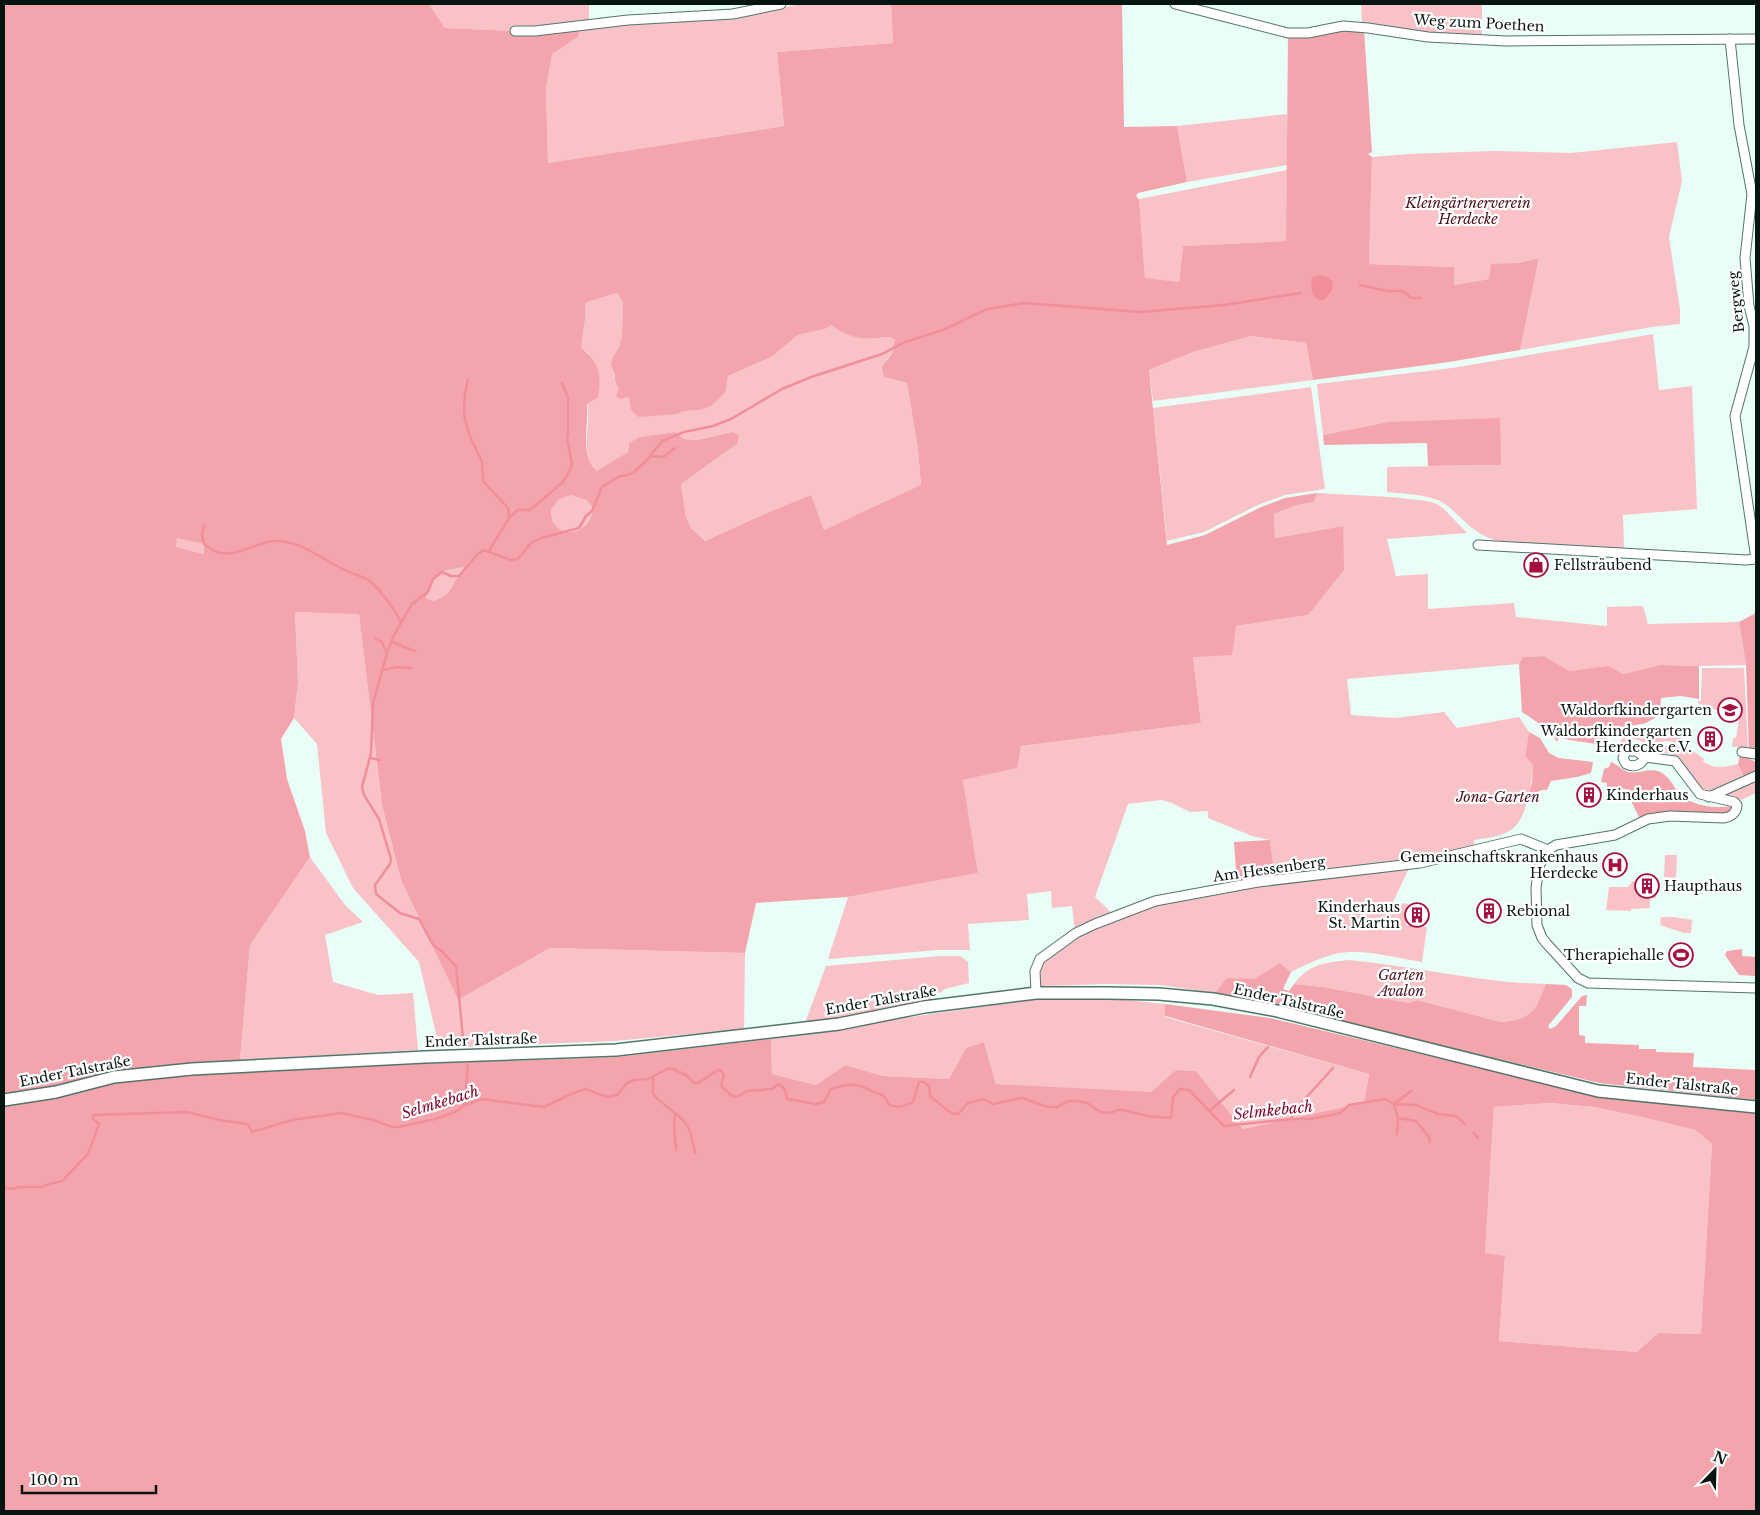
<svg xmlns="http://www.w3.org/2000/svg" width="1760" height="1515" font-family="'Libre Baskerville',serif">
<rect width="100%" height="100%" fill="#e8fef6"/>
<!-- green -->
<g fill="#f8c2c7">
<path d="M429 4H589V21L515 31 445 28Z"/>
<path d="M801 4H891L893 43 777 52 784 126 548 163 546 88 552 53 578 37 580 29 628 24 710 20 735 17Z"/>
<path d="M1361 4H1482V37L1427 33 1362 23Z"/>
<path d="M1287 114V165L1187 182 1177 126Z"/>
<path d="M1677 142 1682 181 1669 237 1680 309V324L1652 327 1520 350 1539 258 1517 263 1489 279 1454 285V267L1369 264 1372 157 1409 154 1492 151 1571 153Z"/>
<path d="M1287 170 1286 241 1183 246 1179 282 1145 279 1139 199Z"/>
<path d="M617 293 623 301 622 335 619 347 613 357 615 381 619 389 629 397 667 414H677L686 411 700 410 710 406 726 392 728 376 773 356 798 335 825 329 831 325C843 334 860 339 876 338 884 338 888 335 896 339L893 352 887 359 884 377 907 383 918 450 921 486 824 530 811 496 762 515 705 541 691 528 686 517 681 484 737 444 732 432 697 440 684 439 675 432 639 437 629 443 628 452 598 472C580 456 589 433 588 413 587 393 588 374 589 354L581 347 585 320V303Z"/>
<path d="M1653 334 1659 390 1692 386 1697 509 1623 515 1624 551 1507 543C1488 540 1475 532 1461 518 1454 512 1448 505 1440 501 1424 494 1404 494 1387 492V467L1500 465 1388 422 1323 435 1317 384 1452 368Z"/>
<path d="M1251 336 1306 343 1313 380 1153 401 1149 370 1193 352Z"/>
<path d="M1311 387 1325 489 1285 495 1260 504 1204 532 1167 541 1153 408Z"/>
<path d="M1317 493 1390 497 1427 501 1437 504 1444 509 1467 533 1387 539 1396 576 1428 574V609L1514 603 1516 617 1607 626V607L1643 606 1648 624 1739 622 1746 665 1699 666 1660 665 1623 674 1609 667 1569 672 1544 656 1523 657 1519 664 1347 679 1351 715 1395 718 1444 712 1457 728 1519 717 1529 732 1525 756 1533 765C1532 782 1527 820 1511 830 1500 837 1487 838 1474 840L1475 849 1418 861 1275 878 1270 840 1252 836 1208 818V811L1190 812 1172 803 1161 800 1128 804 1095 897 1114 915 1075 931 1072 906 1052 908 1051 891 1027 894 1029 920 968 924 970 950H939L828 959 848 897 978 873 963 780 1016 768 1021 746 1201 723 1193 657 1236 626 1308 615 1343 526 1275 538 1274 514 1297 505 1314 502Z"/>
<path d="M571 495 586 500 593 508C593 528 564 543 553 522 552 519 551 513 551 510L558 500Z"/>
<path d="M177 537 204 544V554L175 547Z"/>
<path d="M462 567 466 568C463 572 460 575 457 578 449 592 449 595 433 601L426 598C430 586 433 574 446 570 452 569 457 569 462 567Z"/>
<path d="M295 612 359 613 382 805 401 880 458 1000 550 948 745 953 744 1029 615 1041 468 1047 466 1037 437 1038 419 962 353 888 326 833 317 744 294 718 298 683Z"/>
<path d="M1702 668H1744L1748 747H1732L1733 738H1736L1739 719 1698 703V701H1701Z"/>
<path d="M1659 725 1660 729 1670 733 1671 731 1682 735 1679 743 1666 741 1649 744 1635 739 1629 741 1617 748C1623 730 1643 730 1659 725Z"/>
<path d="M1671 745C1683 747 1695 750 1704 759L1703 761C1714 770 1725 767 1738 764L1745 779C1734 783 1719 792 1708 790 1691 787 1690 764 1676 757 1668 752 1659 752 1650 751L1651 749Z"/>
<path d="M1756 779V793L1741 800 1734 796 1717 795Z"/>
<path d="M1665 855H1677L1676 878 1664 877Z"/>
<path d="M310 857 345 905 363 922 325 935 333 982 378 995 413 993 418 1050 240 1060 250 945Z"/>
<path d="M1410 866 1393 902 1408 904 1406 925 1427 927 1422 962C1398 958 1373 951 1349 952 1328 953 1310 963 1291 972L1280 963 1254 980 1228 978 1215 993 1160 985 1107 984 1040 986 1036 971 1042 959 1078 935 1158 903 1258 884Z"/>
<path d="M1633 881H1643L1644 887 1646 888 1648 881 1658 882 1656 898H1650V908L1631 909V911L1606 910 1609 887H1628Z"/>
<path d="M1661 917H1674L1692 920 1691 933H1684L1660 925Z"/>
<path d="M940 956H960L968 962 969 983 945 989 924 1004 838 1021 805 1023 826 966Z"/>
<path d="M1349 960C1415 966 1480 983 1546 984L1536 1007 1529 1014 1520 1019 1511 1021 1501 1022 1417 1000 1409 1003 1323 987 1294 984C1310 963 1325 963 1349 960Z"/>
<path d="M1106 998 1165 1004V1017L1369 1074 1364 1104 1243 1129 1196 1071 1176 1070 1151 1093 996 1084 984 1042 966 1048 949 1079 883 1076 845 1065 816 1085 772 1074 771 1039 924 1015 1035 999Z"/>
<path d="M1550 1103 1594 1107 1646 1118 1695 1130 1712 1144 1701 1334 1658 1333 1637 1352 1499 1341 1505 1257 1485 1253 1494 1107Z"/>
</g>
<!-- forest -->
<g fill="#f4a4ac" fill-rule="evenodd">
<path d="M4 4H429L445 28 515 31 580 29 578 37 552 54 546 88 548 163 784 126 777 52 893 43 891 4H1122L1124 127 1177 126 1187 182 1138 193 1136 196 1139 199 1145 278 1179 282 1183 246 1286 241 1288 36 1342 29H1364L1372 152 1368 154 1372 157 1369 264 1454 267V285L1489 279 1491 264 1517 263 1539 258 1520 350 1449 362 1313 380 1306 343 1251 336 1193 352 1149 370 1167 545 1205 535 1261 507 1285 498 1317 493 1314 502 1297 505 1274 514 1275 538 1343 526 1344 570 1308 615 1236 626 1232 655 1193 657 1201 723 1021 746 1017 768 963 780 978 873 848 897 756 903 745 953 550 948 458 1000 401 880 382 805 359 614 295 612 298 683 294 718 281 739 287 779 305 831 310 857 250 945 240 1060 115 1075 4 1098ZM617 293 623 302 622 335 619 347 613 357 611 365 615 375V381L619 389 616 396 620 399 629 397 631 410 639 417 677 414 686 411 700 410 711 406 726 392 728 376 773 356 798 335 825 329 831 325C844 335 859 340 876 338 884 338 888 335 895 339L893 352 882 367 884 377 907 383 918 450 921 485 824 530 811 495 762 515 705 541 691 528 686 517 681 484 737 444 739 435 732 432 697 440 684 439 675 432 639 437 629 443 628 452 597 471C579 455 589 426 587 404L598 397C602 373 599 364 581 347L585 320V303ZM571 495 586 500 593 508C593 528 565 543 553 522 552 519 551 514 551 510L558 500ZM177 538 204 544V554L176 547ZM462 567 466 569C463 572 460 575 457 578 449 592 449 595 433 601L426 598C430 586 433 574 446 570 452 569 457 569 462 567Z"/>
<path d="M1500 418 1501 465 1428 466 1427 443 1324 445 1323 435 1388 422Z"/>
<path d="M1756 613V751H1749L1746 665 1739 622Z"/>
<path d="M1544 656 1569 671 1609 666 1623 674 1660 665 1699 666V699L1681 696 1661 698 1660 715 1646 723 1626 727 1597 744 1569 740 1559 737 1557 742 1550 731 1522 712 1519 664 1523 657Z"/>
<path d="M1529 732 1540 738 1549 753 1559 758 1593 762 1591 773 1577 777 1551 781 1547 790C1538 788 1533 797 1528 804L1526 802 1532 783 1533 765 1525 756Z"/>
<path d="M1740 754 1756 762V774L1745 779 1738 764Z"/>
<path d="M1611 762C1617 764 1622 770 1628 772 1638 774 1648 768 1658 771 1671 776 1673 788 1682 796 1694 806 1717 809 1731 806L1732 808 1724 814C1697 813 1664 806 1640 819L1632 803 1631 790 1619 788 1612 791H1607V783L1601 782 1604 769 1609 767Z"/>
<path d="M1270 840 1275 878 1237 884 1234 842Z"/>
<path d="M1742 949V956L1756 957V976L1739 975 1725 955 1727 951Z"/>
<path d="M1280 963 1291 972 1283 989 1289 991 1294 984 1323 987 1409 1003 1417 1000 1501 1022 1511 1021 1520 1019 1529 1014 1536 1007 1546 984 1566 985 1572 989V997L1548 1026 1550 1029 1556 1026 1582 996 1587 995 1586 1006H1579V1035L1585 1036V1043L1639 1045V1049H1656V1052L1694 1053 1693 1067 1756 1070V1100L1599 1083 1274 1005 1215 993 1227 978 1254 979Z"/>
<path d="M1165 1004 1270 1018 1598 1096 1756 1114V1511H4V1104L116 1081 254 1070 618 1057 771 1039 772 1074 816 1085 845 1065 883 1076 949 1079 966 1048 984 1042 996 1084 1151 1092 1176 1070 1196 1071 1243 1129 1364 1103 1369 1074 1165 1016ZM1550 1103 1594 1107 1646 1118 1695 1130 1712 1144 1701 1334 1658 1333 1637 1352 1499 1341 1505 1256 1485 1253 1494 1107Z"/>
</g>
<!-- water -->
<path fill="#f08f9a" d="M1319 275C1338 278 1335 289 1324 300H1319C1310 296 1311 286 1312 278Z"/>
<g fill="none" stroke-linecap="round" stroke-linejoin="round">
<!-- stream -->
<g stroke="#f08f9a" stroke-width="2.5">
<path d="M1360 285 1388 291H1403L1411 298H1421"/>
<path d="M468 380 465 393 464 415 469 434 482 462 483 481 508 508 509 518 489 551"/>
<path d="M650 456 663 457 675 448"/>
<path d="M510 517 518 510H530L563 482 569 472 572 464 567 438 568 433V397L562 383"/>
<path d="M204 525 202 535 204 544C209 547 215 553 221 553 238 556 256 543 273 541 301 539 323 561 347 571 355 575 363 576 371 582 383 593 393 607 401 622"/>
<path d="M375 638 382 642 386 652"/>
<path d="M392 642 415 651"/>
<path d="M383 670 397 667 411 668"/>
<path d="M370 758 380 760"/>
<path d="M463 1038 456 966 447 957 443 952 433 945 419 919 400 913 376 894 375 885 390 864 391 859 379 819 364 795 362 787 371 753 373 703 387 653 394 635 412 604 428 592 433 579 442 572 451 576H459L477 555 484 550 510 560 518 559 531 543 541 538 579 528 586 516 592 511 602 487 620 476 628 475 634 472 647 460 662 441 684 432 713 426 731 419 782 389 811 377 882 354 905 342 943 330 987 309 1025 303 1140 312 1224 305 1301 293"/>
<path d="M653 1077V1094C662 1104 674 1111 683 1120 691 1129 693 1143 695 1153"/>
<path d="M1250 1077 1259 1057 1268 1047"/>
<path d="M1411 1091 1394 1104 1398 1118 1416 1121 1429 1137 1430 1142"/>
<path d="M464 1106 468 1065"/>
<path d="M1209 1111 1234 1090"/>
<path d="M675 1114 674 1125 676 1150"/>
<path d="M1292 1118V1113L1333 1068"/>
<path d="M1474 1133 1478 1138"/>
<path d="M1397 1134 1398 1118"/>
<path d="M4 1188 12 1189 20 1187H42L49 1184 62 1181 88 1154 99 1124 93 1119V1115L187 1112 219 1120 248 1124 252 1132 292 1120 341 1113 373 1120 392 1127H399L435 1119 455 1112 464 1106 481 1099 544 1107 571 1094 585 1089 607 1097 617 1095 627 1083 634 1080 648 1079 667 1069H673L686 1075 694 1083C705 1083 709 1072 720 1070L724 1074 721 1086 732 1096 737 1097 747 1091 772 1089 778 1084C785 1087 786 1092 787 1099L816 1104 824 1102 831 1089C843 1085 851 1083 863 1087 867 1089 871 1091 874 1092 883 1095 885 1095 888 1104 898 1109 903 1107 913 1102L919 1082H924L929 1086 930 1096 951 1113 958 1114 968 1103 984 1099 993 1104 1022 1098 1048 1107H1057L1069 1101H1078L1087 1103 1100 1112 1111 1113 1117 1110H1124L1147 1116 1171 1118 1173 1097 1180 1089 1189 1090 1224 1126 1292 1119H1311L1340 1113 1349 1105 1385 1099 1394 1104 1416 1105 1438 1114 1456 1116 1465 1124"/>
</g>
<!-- minor casing -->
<g stroke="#527469" stroke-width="11">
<g id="minor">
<path d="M1175 4 1288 33H1308L1343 26 1368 28 1428 37 1506 41 1756 39"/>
<path d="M515 31H535L628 20 733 14 781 4"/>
<path d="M1730 39 1739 125 1752 194 1745 258 1749 306 1754 326V347L1735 416 1756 559"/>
<path d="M1478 545 1746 560 1756 559"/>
<path d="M1742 752 1756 754"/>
<path d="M1645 757C1641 765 1635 768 1626 764L1623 758 1626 751H1636L1645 757 1675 761 1700 794 1734 802 1737 805C1737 813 1730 817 1724 818L1670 816 1648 819 1615 835 1556 845 1545 852 1539 867 1536 888 1537 925 1542 938 1547 944 1578 978 1588 983 1756 988"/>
<path d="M1709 797 1756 776"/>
<path d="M1036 993 1035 971 1040 959 1076 933 1095 924 1155 901 1258 882 1420 863 1521 839 1548 850"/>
</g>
</g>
<!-- major casing -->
<g stroke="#527469" stroke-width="14">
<path id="major" d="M4 1100 56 1092 114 1077 192 1069 425 1057 616 1050 839 1024 924 1007 1036 993H1108L1159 994 1213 999 1273 1010 1598 1091 1756 1107"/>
</g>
<!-- minor -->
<use href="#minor" stroke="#fff" stroke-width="9"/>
<!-- major -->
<use href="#major" stroke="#fff" stroke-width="11"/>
</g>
<!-- icons -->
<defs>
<g id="shop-ring" transform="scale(1.25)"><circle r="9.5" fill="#fff" stroke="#a70f3e" stroke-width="1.5"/><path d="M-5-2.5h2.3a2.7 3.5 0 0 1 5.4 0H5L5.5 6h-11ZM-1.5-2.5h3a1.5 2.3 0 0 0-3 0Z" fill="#a70f3e"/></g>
<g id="school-ring" transform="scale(1.25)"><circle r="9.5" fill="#fff" stroke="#a70f3e" stroke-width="1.5"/><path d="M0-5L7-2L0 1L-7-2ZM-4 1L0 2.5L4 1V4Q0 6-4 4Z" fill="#a70f3e"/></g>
<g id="building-ring" transform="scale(1.25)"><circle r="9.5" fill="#fff" stroke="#a70f3e" stroke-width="1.5"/><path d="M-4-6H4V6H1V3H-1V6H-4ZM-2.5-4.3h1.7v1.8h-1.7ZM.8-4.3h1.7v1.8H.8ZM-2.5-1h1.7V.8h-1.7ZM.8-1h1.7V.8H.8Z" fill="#a70f3e"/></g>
<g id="hospital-ring" transform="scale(1.25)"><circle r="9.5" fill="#fff" stroke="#a70f3e" stroke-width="1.5"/><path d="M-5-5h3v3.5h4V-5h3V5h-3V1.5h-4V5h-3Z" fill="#a70f3e"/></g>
<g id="stadium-ring" transform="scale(1.25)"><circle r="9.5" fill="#fff" stroke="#a70f3e" stroke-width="1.5"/><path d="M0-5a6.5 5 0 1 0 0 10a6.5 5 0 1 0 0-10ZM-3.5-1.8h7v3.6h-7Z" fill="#a70f3e"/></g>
</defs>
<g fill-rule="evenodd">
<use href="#shop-ring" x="1536" y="565"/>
<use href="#school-ring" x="1730" y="710"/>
<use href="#building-ring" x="1710" y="739"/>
<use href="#building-ring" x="1589" y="795"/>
<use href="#hospital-ring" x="1615" y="865"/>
<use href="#building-ring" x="1647" y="886"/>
<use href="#building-ring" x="1489" y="911"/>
<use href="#building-ring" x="1417" y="915"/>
<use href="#stadium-ring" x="1681" y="955"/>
</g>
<g text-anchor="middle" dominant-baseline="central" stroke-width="4.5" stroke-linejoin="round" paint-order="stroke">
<!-- street labels -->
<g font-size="14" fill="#071511" stroke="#fff">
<text transform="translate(1479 23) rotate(3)">Weg zum Poethen</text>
<text transform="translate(1736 302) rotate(-96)">Bergweg</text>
<text transform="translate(1269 869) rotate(-8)">Am Hessenberg</text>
<text transform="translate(881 1000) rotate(-10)">Ender Talstraße</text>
<text transform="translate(1289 1001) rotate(13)">Ender Talstraße</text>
<text transform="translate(481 1040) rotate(-2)">Ender Talstraße</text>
<text transform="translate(75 1071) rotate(-11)">Ender Talstraße</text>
<text transform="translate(1682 1084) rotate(6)">Ender Talstraße</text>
</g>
<!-- park labels -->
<g font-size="14" font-style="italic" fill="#4c101d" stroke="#fff">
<text x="1468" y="203">Kleingärtnerverein<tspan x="1468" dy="16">Herdecke</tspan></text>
<text x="1498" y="797">Jona-Garten</text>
<text x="1401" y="975">Garten<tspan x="1401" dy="16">Avalon</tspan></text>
</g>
<!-- poi labels -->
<g font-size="14" fill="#071511" stroke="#fff" text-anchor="end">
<text x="1554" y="565" text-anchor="start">Fellsträubend</text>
<text x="1712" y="710">Waldorfkindergarten</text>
<text x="1692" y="731">Waldorfkindergarten<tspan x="1692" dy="16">Herdecke e.V.</tspan></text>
<text x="1606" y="795" text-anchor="start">Kinderhaus</text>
<text x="1598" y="857">Gemeinschaftskrankenhaus<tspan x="1598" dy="16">Herdecke</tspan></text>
<text x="1664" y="886" text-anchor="start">Haupthaus</text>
<text x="1400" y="907">Kinderhaus<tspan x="1400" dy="16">St. Martin</tspan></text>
<text x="1506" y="911" text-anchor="start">Rebional</text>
<text x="1664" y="955">Therapiehalle</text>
</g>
<!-- water labels -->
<g font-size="15" font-style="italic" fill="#81092e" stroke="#fff">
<text transform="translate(440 1102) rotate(-17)">Selmkebach</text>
<text transform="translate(1273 1110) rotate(-6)">Selmkebach</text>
</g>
</g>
<!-- border -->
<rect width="1760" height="1515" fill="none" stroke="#071511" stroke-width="10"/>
<!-- north arrow -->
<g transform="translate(1715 1470) rotate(23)" stroke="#ffffff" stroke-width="4" paint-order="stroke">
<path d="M0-4L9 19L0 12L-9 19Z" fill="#071511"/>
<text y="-8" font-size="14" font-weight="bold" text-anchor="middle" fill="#071511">N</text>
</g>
<!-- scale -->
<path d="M22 1485v8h134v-8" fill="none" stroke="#071511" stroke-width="2.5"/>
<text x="30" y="1485" font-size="15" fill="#071511" stroke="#ffffff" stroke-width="4" paint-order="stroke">100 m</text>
</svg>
